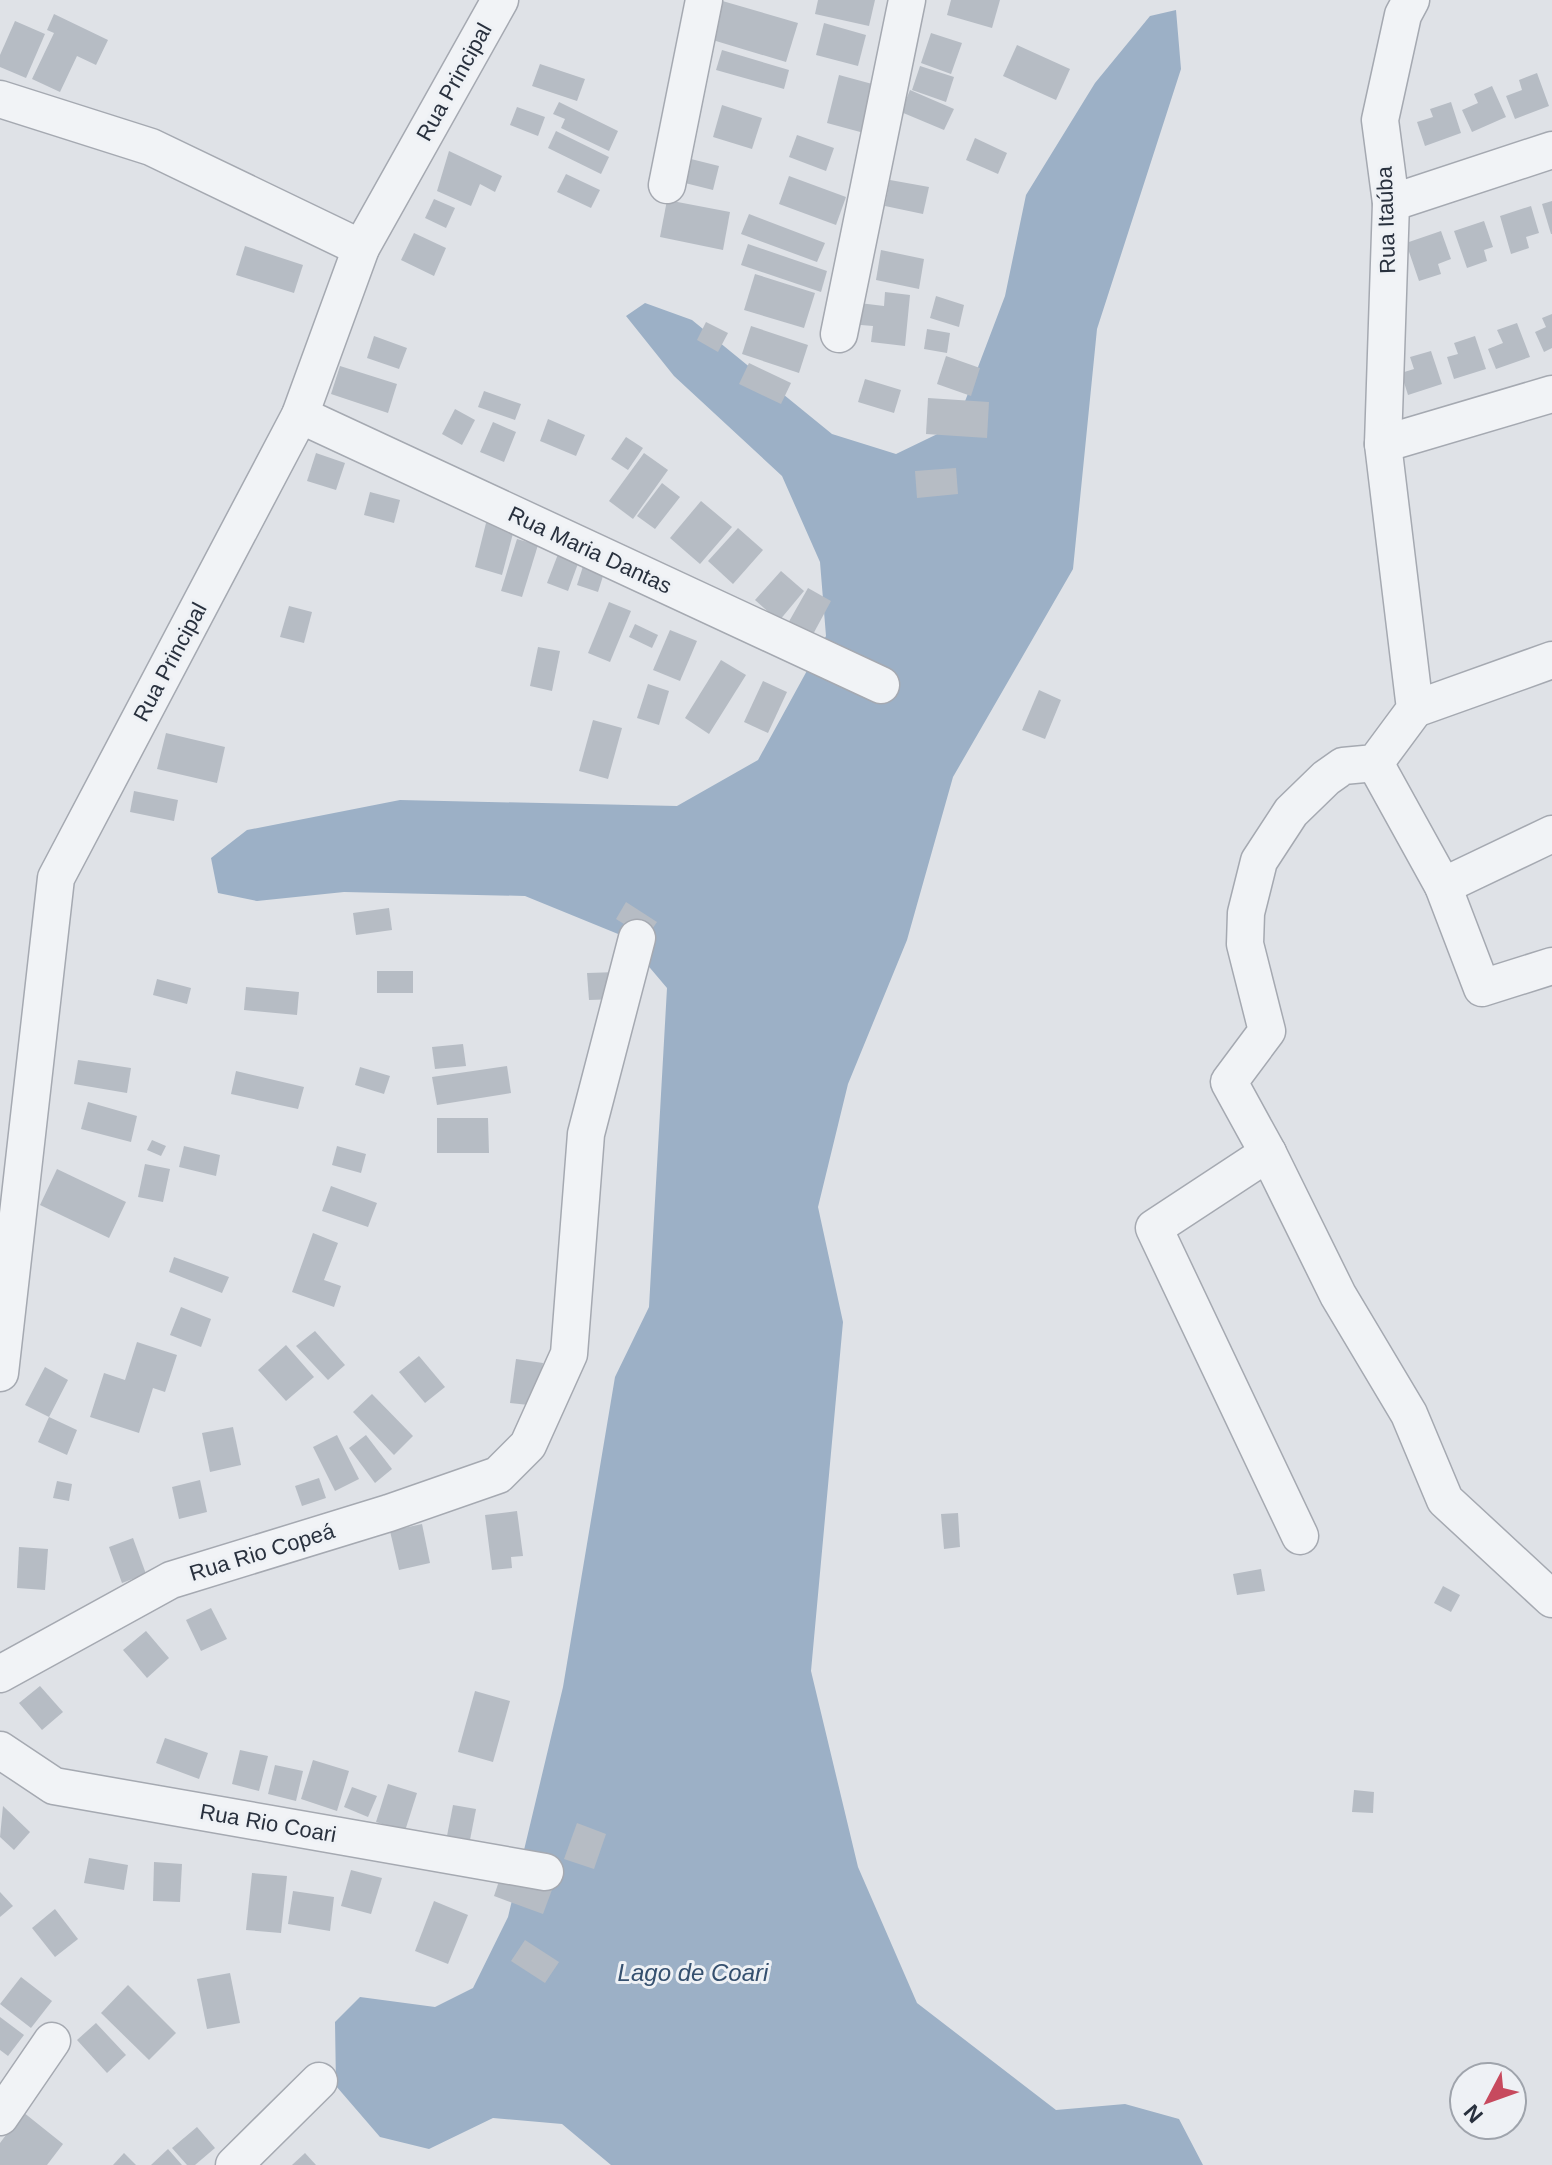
<svg xmlns="http://www.w3.org/2000/svg" width="1552" height="2165" font-family="Helvetica,sans-serif">
<rect width="100%" height="100%" fill="#dfe2e7"/>
<!-- water -->
<path fill="#9cb0c6" d="M1176 10 1181 69 1097 329 1073 569 953 777 907 940 848 1084 818 1207 843 1322 811 1671 858 1867 917 2003 1056 2110 1125 2104 1179 2119 1203 2165H611L562 2124 493 2118 429 2149 380 2137 336 2086 335 2022 360 1997 435 2007 473 1988 508 1917 563 1687 615 1377 649 1307 667 988 623 936 525 896 344 892 257 901 218 893 211 858 247 830 400 800 677 806 758 760 826 636 820 562 782 476 674 376 626 316 645 303 692 320 832 434 896 454 956 425 1005 296 1026 195 1095 83 1150 16Z"/>
<!-- building -->
<g fill="#b6bcc4">
<path d="M719 0 798 23 786 62 706 38Z"/>
<path d="M818 0H875L869 26 815 14Z"/>
<path d="M951 0H1000L992 28 947 15Z"/>
<path d="M54 14 108 40 96 65 77 56 60 92 32 79 54 33 47 30Z"/>
<path d="M15 21 45 34 26 78 0 67V55Z"/>
<path d="M824 23 866 35 858 66 816 55Z"/>
<path d="M931 33 962 43 951 74 921 63Z"/>
<path d="M1017 45 1070 69 1056 100 1003 76Z"/>
<path d="M722 50 789 70 784 89 716 70Z"/>
<path d="M540 64 585 79 577 101 532 86Z"/>
<path d="M920 66 954 77 946 102 912 90Z"/>
<path d="M1537 73 1549 106 1515 119 1506 96 1522 90 1519 80Z"/>
<path d="M839 75 876 85 864 133 827 123Z"/>
<path d="M1492 86 1506 117 1472 132 1462 110 1478 103 1474 94Z"/>
<path d="M910 90 954 109 944 130 901 112Z"/>
<path d="M559 102 618 131 609 151 561 128 565 119 553 114Z"/>
<path d="M1451 102 1461 133 1425 146 1417 122 1433 117 1430 109Z"/>
<path d="M722 105 762 118 752 149 713 137Z"/>
<path d="M517 107 545 117 538 136 510 125Z"/>
<path d="M556 131 609 157 601 174 548 148Z"/>
<path d="M797 135 834 148 826 171 789 157Z"/>
<path d="M975 138 1007 153 998 174 966 160Z"/>
<path d="M449 151 502 176 495 192 480 184 471 206 437 191Z"/>
<path d="M687 158 719 166 713 190 681 182Z"/>
<path d="M566 174 600 190 591 208 557 192Z"/>
<path d="M789 176 846 197 836 225 779 204Z"/>
<path d="M890 180 929 187 923 214 885 206Z"/>
<path d="M434 199 455 208 446 228 425 218Z"/>
<path d="M667 200 730 212 723 250 660 237Z"/>
<path d="M1552 201V234H1551L1542 204Z"/>
<path d="M1531 206 1539 233 1526 237 1529 248 1511 254 1500 216Z"/>
<path d="M749 214 825 243 817 262 741 234Z"/>
<path d="M1484 221 1493 247 1484 250 1487 261 1467 268 1454 231Z"/>
<path d="M1441 231 1451 259 1438 264 1441 274 1419 281 1406 243Z"/>
<path d="M414 233 446 248 434 276 401 260Z"/>
<path d="M748 244 827 271 821 292 741 265Z"/>
<path d="M245 246 303 265 294 293 236 275Z"/>
<path d="M881 250 924 259 919 289 876 280Z"/>
<path d="M755 274 815 293 804 328 744 310Z"/>
<path d="M885 292 910 295 905 346 871 342 873 326 849 324 851 302 884 306Z"/>
<path d="M936 296 964 305 959 327 930 318Z"/>
<path d="M1552 314V348L1544 352 1535 332 1546 327 1542 318Z"/>
<path d="M706 322 728 333 718 352 697 340Z"/>
<path d="M1517 323 1530 357 1496 369 1488 349 1503 343 1497 330Z"/>
<path d="M751 326 808 345 799 373 742 354Z"/>
<path d="M927 329 950 333 947 353 924 349Z"/>
<path d="M374 336 407 348 399 369 367 358Z"/>
<path d="M1475 336 1486 369 1454 379 1447 357 1458 354 1454 343Z"/>
<path d="M1431 351 1442 384 1408 395 1401 373 1414 369 1410 357Z"/>
<path d="M946 356 980 368 971 396 937 384Z"/>
<path d="M749 363 791 383 781 404 739 384Z"/>
<path d="M340 366 397 384 388 413 331 394Z"/>
<path d="M865 379 901 390 894 413 858 402Z"/>
<path d="M484 391 521 404 515 420 478 407Z"/>
<path d="M928 398 989 402 987 438 926 434Z"/>
<path d="M455 409 475 420 462 445 442 434Z"/>
<path d="M548 419 585 435 576 456 540 441Z"/>
<path d="M493 422 516 432 504 462 480 452Z"/>
<path d="M626 437 643 448 628 470 611 459Z"/>
<path d="M316 453 345 463 336 490 307 481Z"/>
<path d="M644 453 668 470 633 519 609 501Z"/>
<path d="M956 468 958 494 917 498 915 471Z"/>
<path d="M662 483 680 497 655 529 637 516Z"/>
<path d="M370 492 400 500 394 523 364 515Z"/>
<path d="M701 501 732 527 700 564 670 538Z"/>
<path d="M488 515 516 522 502 575 475 567Z"/>
<path d="M738 528 763 550 733 584 708 561Z"/>
<path d="M517 539 538 545 522 597 501 591Z"/>
<path d="M560 549 580 558 568 591 547 583Z"/>
<path d="M586 557 607 563 598 592 577 585Z"/>
<path d="M781 571 804 591 779 621 755 600Z"/>
<path d="M808 588 831 601 811 638 787 625Z"/>
<path d="M609 602 631 611 610 662 588 653Z"/>
<path d="M289 606 312 612 304 643 280 637Z"/>
<path d="M635 624 658 635 652 648 629 637Z"/>
<path d="M670 630 697 641 680 681 653 670Z"/>
<path d="M538 647 560 651 552 691 530 686Z"/>
<path d="M721 660 746 675 709 734 685 718Z"/>
<path d="M763 681 787 692 768 733 744 722Z"/>
<path d="M648 684 669 691 659 725 637 718Z"/>
<path d="M1039 690 1061 700 1045 739 1022 730Z"/>
<path d="M593 720 622 728 608 779 579 771Z"/>
<path d="M166 733 225 747 217 783 157 769Z"/>
<path d="M134 791 178 800 174 821 130 812Z"/>
<path d="M626 902 657 922 646 938 616 919Z"/>
<path d="M389 908 392 930 356 935 353 913Z"/>
<rect x="377" y="971" width="36" height="22"/>
<path d="M618 972 619 999 589 1000 587 973Z"/>
<path d="M157 979 191 988 187 1004 153 995Z"/>
<path d="M246 987 299 992 297 1015 244 1010Z"/>
<path d="M463 1044 466 1066 435 1069 432 1047Z"/>
<path d="M78 1060 131 1068 127 1093 74 1084Z"/>
<path d="M507 1066 511 1093 437 1105 432 1077Z"/>
<path d="M360 1067 390 1076 384 1094 355 1085Z"/>
<path d="M236 1071 304 1087 298 1109 231 1094Z"/>
<path d="M88 1102 137 1116 131 1142 81 1129Z"/>
<path d="M437 1118H488L489 1153H437Z"/>
<path d="M152 1140 166 1146 161 1156 147 1150Z"/>
<path d="M184 1146 220 1155 216 1176 179 1167Z"/>
<path d="M337 1146 366 1154 361 1173 332 1165Z"/>
<path d="M145 1164 170 1169 163 1202 138 1197Z"/>
<path d="M57 1169 126 1202 109 1238 40 1205Z"/>
<path d="M331 1186 377 1203 368 1227 322 1211Z"/>
<path d="M313 1233 338 1243 324 1280 341 1286 334 1307 292 1292Z"/>
<path d="M174 1257 229 1277 222 1293 169 1272Z"/>
<path d="M181 1307 211 1319 201 1347 170 1335Z"/>
<path d="M315 1331 345 1365 328 1380 296 1346Z"/>
<path d="M137 1342 177 1355 165 1392 153 1388 139 1433 90 1417 104 1373 125 1380Z"/>
<path d="M286 1345 314 1377 286 1401 258 1370Z"/>
<path d="M419 1356 445 1387 425 1403 399 1372Z"/>
<path d="M516 1359 543 1363 538 1406 510 1403Z"/>
<path d="M45 1367 68 1380 49 1417 77 1430 67 1455 38 1442 49 1417 25 1405Z"/>
<path d="M372 1394 413 1436 394 1455 353 1412Z"/>
<path d="M233 1427 241 1465 210 1472 202 1433Z"/>
<path d="M337 1435 359 1479 335 1491 313 1447Z"/>
<path d="M366 1435 392 1469 375 1483 349 1448Z"/>
<path d="M319 1478 326 1498 302 1506 295 1486Z"/>
<path d="M200 1480 207 1512 179 1519 172 1487Z"/>
<path d="M57 1481 72 1484 69 1501 53 1498Z"/>
<path d="M517 1511 523 1556 511 1557 512 1568 492 1570 485 1515Z"/>
<path d="M958 1513 960 1547 944 1549 941 1514Z"/>
<path d="M422 1524 430 1563 399 1570 390 1531Z"/>
<path d="M133 1538 146 1574 122 1583 109 1547Z"/>
<path d="M19 1547 48 1549 45 1590 17 1588Z"/>
<path d="M1261 1569 1265 1591 1237 1595 1233 1574Z"/>
<path d="M1443 1586 1460 1595 1451 1612 1434 1603Z"/>
<path d="M211 1608 227 1639 201 1651 186 1620Z"/>
<path d="M146 1631 169 1658 147 1678 123 1650Z"/>
<path d="M40 1686 63 1712 42 1730 19 1703Z"/>
<path d="M475 1691 510 1701 493 1762 458 1752Z"/>
<path d="M165 1738 208 1753 199 1779 156 1763Z"/>
<path d="M240 1750 268 1756 259 1791 232 1784Z"/>
<path d="M313 1760 349 1771 337 1811 301 1799Z"/>
<path d="M275 1765 303 1771 296 1801 268 1794Z"/>
<path d="M388 1784 417 1793 405 1831 376 1822Z"/>
<path d="M352 1787 377 1796 368 1817 344 1807Z"/>
<path d="M1354 1790 1374 1792 1373 1813 1352 1812Z"/>
<path d="M453 1805 476 1809 469 1845 446 1841Z"/>
<path d="M3 1806 30 1832 14 1850 0 1837Z"/>
<path d="M577 1823 606 1834 594 1869 564 1859Z"/>
<path d="M89 1858 128 1865 124 1890 84 1883Z"/>
<path d="M154 1862 182 1864 180 1902 153 1901Z"/>
<path d="M503 1869 553 1887 543 1914 494 1896Z"/>
<path d="M351 1870 382 1878 371 1914 341 1906Z"/>
<path d="M252 1873 287 1876 281 1933 246 1930Z"/>
<path d="M293 1891 334 1897 330 1931 288 1924Z"/>
<path d="M0 1892 13 1906 0 1917Z"/>
<path d="M434 1901 468 1915 448 1964 415 1951Z"/>
<path d="M55 1909 78 1939 55 1957 32 1928Z"/>
<path d="M525 1940 559 1962 545 1983 511 1961Z"/>
<path d="M230 1973 240 2023 207 2029 197 1979Z"/>
<path d="M21 1977 52 2001 31 2028 0 2004Z"/>
<path d="M128 1985 176 2033 149 2060 101 2013Z"/>
<path d="M0 2017 24 2035 8 2056 0 2050Z"/>
<path d="M96 2023 126 2055 107 2073 77 2040Z"/>
<path d="M23 2112 63 2144 47 2165H0V2143Z"/>
<path d="M197 2127 215 2148 195 2165H187L172 2148Z"/>
<path d="M168 2149 182 2165H151Z"/>
<path d="M124 2153 136 2165H113Z"/>
<path d="M305 2153 316 2165H292Z"/>
</g>
<g fill="none" stroke-linecap="round" stroke-linejoin="round">
<!-- minor casing -->
<g stroke="#a5a9b1" stroke-width="39">
<g id="minor">
<path d="M1411 0 1403 15 1380 120 1391 203 1383 444 1415 709 1375 763 1343 766 1326 778 1291 812 1259 861 1246 913 1245 944 1267 1031 1229 1082 1268 1153 1338 1295 1409 1414 1445 1500 1552 1599"/>
<path d="M0 99 151 147 361 248"/>
<path d="M667 185 704 0"/>
<path d="M1391 203 1552 150"/>
<path d="M839 334 907 0"/>
<path d="M300 415 881 685"/>
<path d="M1383 444 1552 394"/>
<path d="M1415 709 1552 660"/>
<path d="M1375 763 1443 886 1482 988 1552 966"/>
<path d="M1443 886 1552 834"/>
<path d="M1268 1153 1154 1228 1300 1536"/>
<path d="M0 1373 56 878 300 415 361 248 500 0"/>
<path d="M0 1674 171 1580 389 1513 498 1475 528 1445 569 1354 586 1134 637 938"/>
<path d="M0 1750 54 1786 545 1872"/>
<path d="M0 2117 52 2041"/>
<path d="M234 2165 319 2081"/>
</g>
</g>
<!-- minor -->
<use href="#minor" stroke="#f1f3f6" stroke-width="36"/>
</g>
<g text-anchor="middle" dominant-baseline="central" stroke-width="6" stroke-linejoin="round" paint-order="stroke">
<!-- street labels -->
<g font-size="22" fill="#29313e" stroke="#eef1f5">
<text transform="translate(454 82) rotate(-61)">Rua Principal</text>
<text transform="translate(1386 220) rotate(-92)">Rua Itaúba</text>
<text transform="translate(590 550) rotate(25)">Rua Maria Dantas</text>
<text transform="translate(170 662) rotate(-62)">Rua Principal</text>
<text transform="translate(262 1552) rotate(-17)">Rua Rio Copeá</text>
<text transform="translate(268 1823) rotate(10)">Rua Rio Coari</text>
</g>
<!-- water labels -->
<g font-size="24" font-style="italic" fill="#35506f" stroke="#eef1f5">
<text x="693" y="1972">Lago de Coari</text>
</g>
</g>
<!-- north arrow -->
<g transform="translate(1488 2101) rotate(229)"><circle r="38" fill="#eef1f5" stroke="#9fa4ac" stroke-width="2"/>
<path d="M0-6L14 30L0 20L-14 30Z" fill="#c74a5e"/>
<text y="-12" font-size="22" font-weight="bold" text-anchor="middle" fill="#29313e">N</text>
</g>
</svg>
